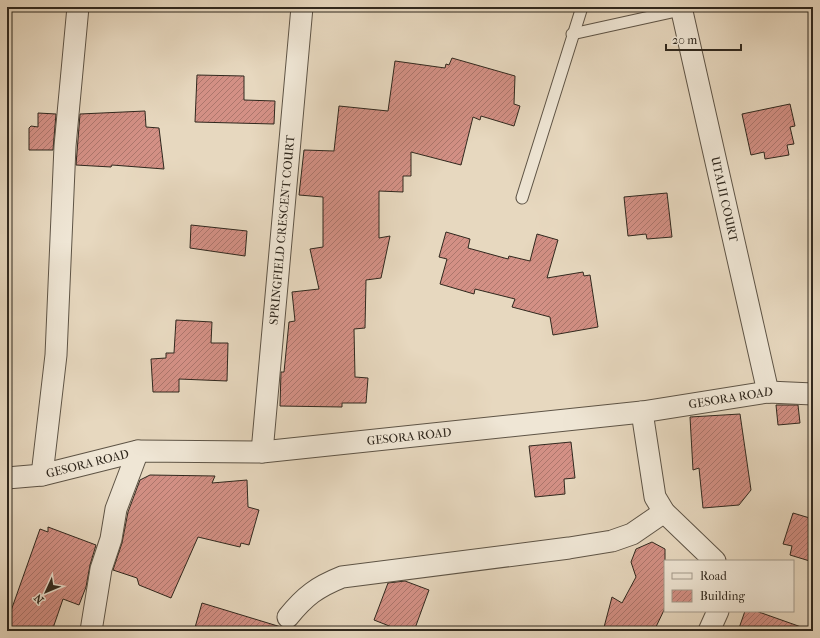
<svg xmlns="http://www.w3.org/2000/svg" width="820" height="638" font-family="'IM FELL French Canon',serif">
<defs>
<pattern id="building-hatch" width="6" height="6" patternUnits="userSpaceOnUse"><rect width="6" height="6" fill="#d39085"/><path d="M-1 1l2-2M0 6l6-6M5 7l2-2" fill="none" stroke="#ac766c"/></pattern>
</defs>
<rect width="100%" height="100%" fill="#e7d8bf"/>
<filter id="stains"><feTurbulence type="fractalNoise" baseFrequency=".005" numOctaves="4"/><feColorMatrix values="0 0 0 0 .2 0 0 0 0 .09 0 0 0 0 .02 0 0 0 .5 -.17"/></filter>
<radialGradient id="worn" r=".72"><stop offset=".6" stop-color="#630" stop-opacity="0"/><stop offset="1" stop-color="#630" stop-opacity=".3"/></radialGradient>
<!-- building -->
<g fill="url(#building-hatch)" stroke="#30281e">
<path d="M452 58 515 76 514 104 520 106 514 126 481 116 480 120 473 117 461 165 411 152V176H403V192L379 191V238L390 236 381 278 366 280 365 328 354 329 355 377 368 378 366 403H342V407L280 406 281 372H284L289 322 295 321 292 292 319 289 310 249 323 247V197L299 195 304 150 334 151 339 106 388 111 395 61 445 68 446 64 449 65Z"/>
<path d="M197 75 244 76V100L275 101 274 124 195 122Z"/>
<path d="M790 104 795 126 790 127 794 144 787 145 789 155 765 159 764 152 751 155 742 114Z"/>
<path d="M145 111 146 127 159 128 164 169 112 165 111 167 76 165 80 114Z"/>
<path d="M38 113 56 114 53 150H29V128L31 126 38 127Z"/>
<path d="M667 193 672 237 647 239 646 234 628 236 624 197Z"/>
<path d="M191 225 247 231 245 256 190 248Z"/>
<path d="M446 232 470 239 468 248 508 259 509 256 530 261 537 234 558 240 547 278 583 272 584 276 590 275 598 327 553 335 550 317 512 307 515 299 475 289 474 294 440 284 447 259 439 257Z"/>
<path d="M176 320 212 322 211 343H228L227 381 179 379V392H153L151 359 166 358V353H174Z"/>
<path d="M776 405H798L800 423 778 425Z"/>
<path d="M740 414 751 490 739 505 703 508 699 468 693 470 690 417Z"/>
<path d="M571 442 575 478 564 479 565 494 535 497 529 446Z"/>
<path d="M150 475 215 476 212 483 247 480 248 507 259 510 249 545 241 543 240 547 198 537 171 598 139 585 137 578 113 570 122 543 128 512 140 480Z"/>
<path d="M793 513 813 519V562L790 555 792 546 783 544Z"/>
<path d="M48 527 96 545 90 565 86 587 79 605 63 599 52 631H7V622L40 529 48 532Z"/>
<path d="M652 542 665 549V608L654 631H603L612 597 622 603 636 577 631 562 636 549Z"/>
<path d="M405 581 429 590 414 631H402L374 620 388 583Z"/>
<path d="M202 603 281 627 280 631H194Z"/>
<path d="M745 611H756L804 628V631H738Z"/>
</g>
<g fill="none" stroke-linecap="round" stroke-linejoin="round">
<!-- service casing -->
<g stroke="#5e5446" stroke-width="13">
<g id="service">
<path d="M572 34 681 10"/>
<path d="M522 198 582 7"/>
</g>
</g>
<!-- minor casing -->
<g stroke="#5e5446" stroke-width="23">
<g id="minor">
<path id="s1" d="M681 7 768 392"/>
<path d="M642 412 655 497 664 512 715 561"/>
<path id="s2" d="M262 452 302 7"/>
<path d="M42 475 56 355 65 146 78 7"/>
<path id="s3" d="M7 478 42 475 138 451 262 452 642 412 768 392 813 394"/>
<path d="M288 617C305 596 317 587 342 577L569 548 612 541 632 534 664 512"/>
<path d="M91 631 101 569 111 539 116 509 138 451"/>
<path d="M709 631 718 611"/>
</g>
</g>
<!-- service -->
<use href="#service" stroke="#efe6d5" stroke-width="11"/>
<!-- minor -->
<use href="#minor" stroke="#efe6d5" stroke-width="21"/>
</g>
<g text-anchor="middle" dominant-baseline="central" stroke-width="4" stroke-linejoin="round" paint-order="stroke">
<!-- street labels -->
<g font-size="12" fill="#30281e" stroke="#efe6d5">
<text stroke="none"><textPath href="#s1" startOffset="197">UTALII COURT</textPath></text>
<text stroke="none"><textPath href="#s2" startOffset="223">SPRINGFIELD CRESCENT COURT</textPath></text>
<text stroke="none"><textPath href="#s3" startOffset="730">GESORA ROAD</textPath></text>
<text stroke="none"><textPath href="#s3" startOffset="406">GESORA ROAD</textPath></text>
<text stroke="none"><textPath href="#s3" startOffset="82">GESORA ROAD</textPath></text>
</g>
</g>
<!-- margin -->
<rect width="820" height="638" fill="none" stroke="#e7d8bf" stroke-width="24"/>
<rect x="8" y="8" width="804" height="622" fill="none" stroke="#30281e" stroke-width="2"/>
<rect x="12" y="12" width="796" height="614" fill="none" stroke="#30281e"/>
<!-- legend -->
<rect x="664" y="560" width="130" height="52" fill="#efe6d5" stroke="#a39a8c"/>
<rect x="672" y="573" width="20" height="6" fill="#efe6d5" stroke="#a39a8c"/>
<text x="700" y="580" font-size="12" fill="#30281e">Road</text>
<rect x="672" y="590" width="20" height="12" fill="url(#building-hatch)" stroke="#a39a8c"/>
<text x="700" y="600" font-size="12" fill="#30281e">Building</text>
<!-- north arrow -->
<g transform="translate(46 592) rotate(226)" stroke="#efe6d5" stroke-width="3" paint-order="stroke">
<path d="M0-3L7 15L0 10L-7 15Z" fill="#30281e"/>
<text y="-6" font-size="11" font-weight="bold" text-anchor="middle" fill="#30281e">N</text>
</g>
<!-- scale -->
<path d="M666 44v6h75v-6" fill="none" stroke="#30281e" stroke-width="2"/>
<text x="672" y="44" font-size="12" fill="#30281e" stroke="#efe6d5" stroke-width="3" paint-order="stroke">20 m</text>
<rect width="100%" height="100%" filter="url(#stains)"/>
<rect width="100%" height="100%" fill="url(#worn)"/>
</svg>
